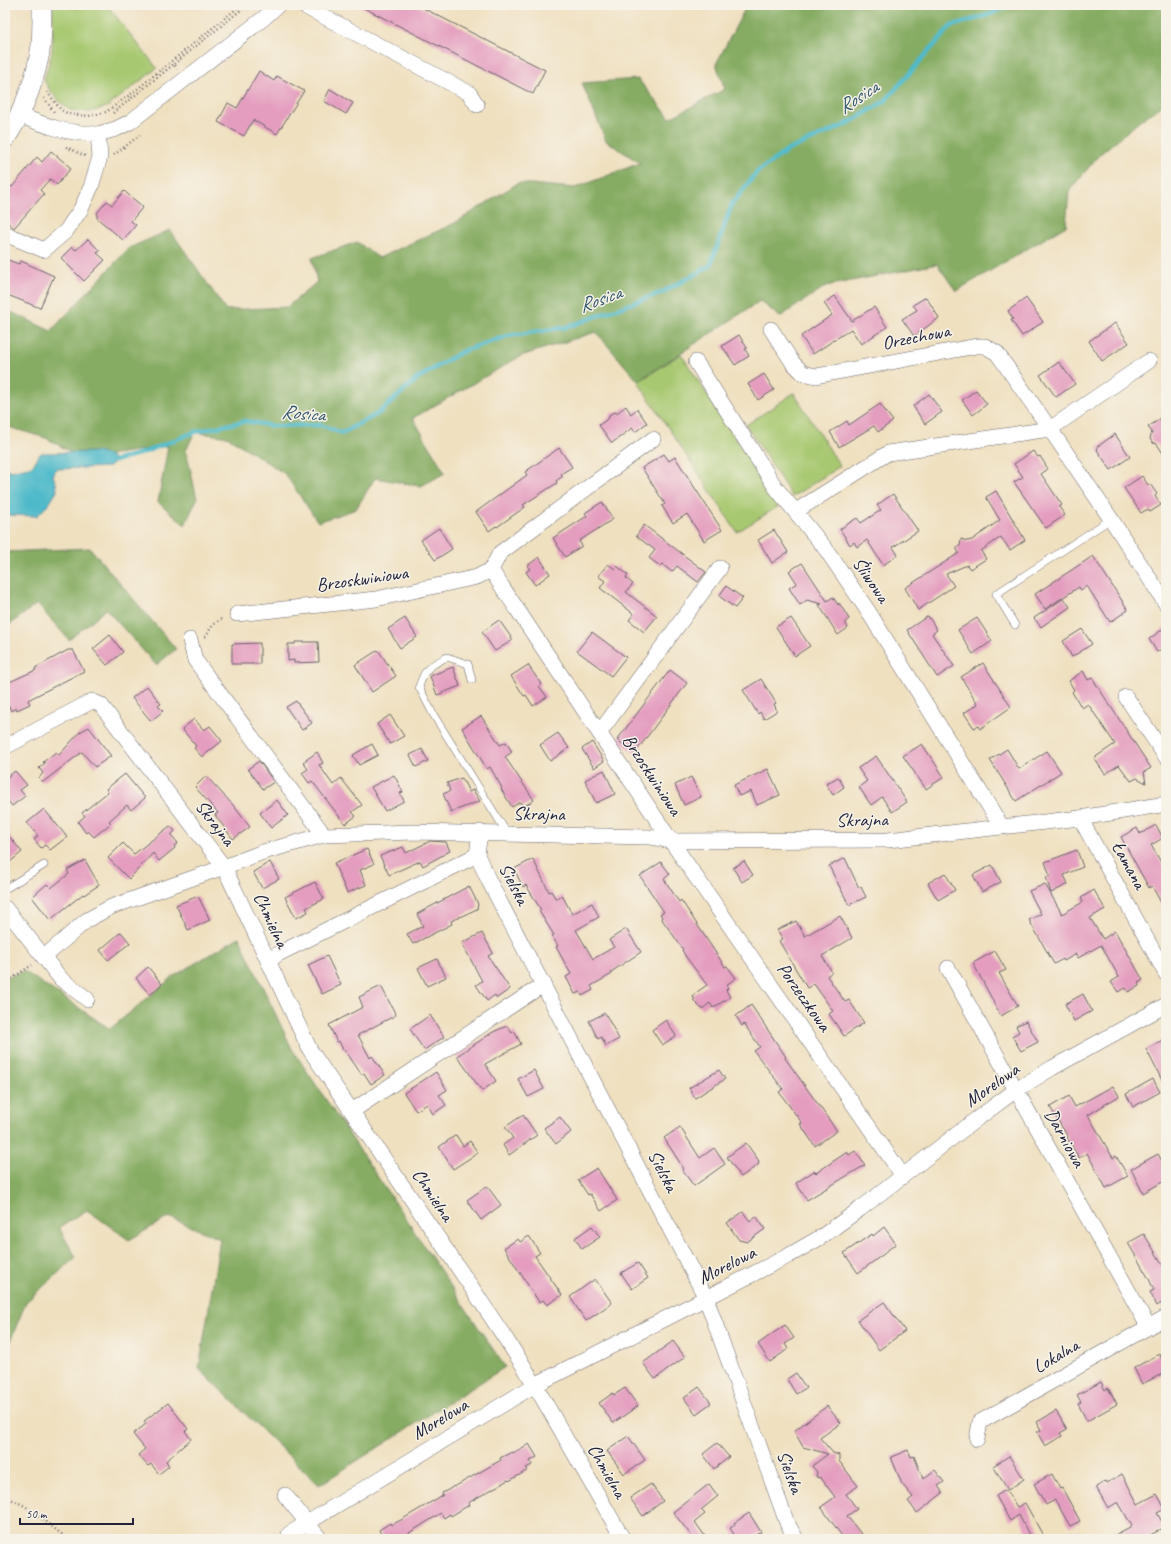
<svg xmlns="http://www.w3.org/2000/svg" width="1171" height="1544" font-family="Caveat,sans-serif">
<rect width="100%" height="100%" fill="#f7f3e8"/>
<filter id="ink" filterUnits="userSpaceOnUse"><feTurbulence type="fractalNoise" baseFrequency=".025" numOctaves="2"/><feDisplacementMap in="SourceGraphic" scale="8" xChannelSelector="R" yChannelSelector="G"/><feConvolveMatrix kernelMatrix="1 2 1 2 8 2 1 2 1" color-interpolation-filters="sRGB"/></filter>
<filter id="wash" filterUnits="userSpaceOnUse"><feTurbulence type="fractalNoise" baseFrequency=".012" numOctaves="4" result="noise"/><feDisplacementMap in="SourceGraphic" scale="16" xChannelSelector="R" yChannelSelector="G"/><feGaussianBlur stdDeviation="0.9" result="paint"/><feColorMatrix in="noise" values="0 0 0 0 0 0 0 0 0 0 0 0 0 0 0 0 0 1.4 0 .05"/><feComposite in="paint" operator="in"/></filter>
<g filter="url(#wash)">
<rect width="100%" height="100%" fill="#efe0c0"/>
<!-- green -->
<g fill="#a7c870" stroke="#647556">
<path d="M52 5H107L157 68 107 107 90 112 70 110 64 106 51 92 44 80 52 52 53 27Z"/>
<path d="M681 354 779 506 737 532 638 382Z"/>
<path d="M794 393 840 466 792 497 746 425Z"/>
</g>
<!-- forest -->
<g fill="#85ac62" stroke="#54674e">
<path d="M747 5H1166V103L1141 120 1099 155 1069 191 1066 226 956 291 937 264 826 286 780 317 760 301 638 381 596 332 521 356 413 418 445 473 421 486 375 478 356 509 318 522 285 474 228 437 195 432 186 450 197 499 185 525 158 502 168 446 83 459 46 438 5 426V309L51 331 129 248 170 230 226 310 287 307 317 282 312 258 357 242 379 258 455 223 518 183 575 188 640 163 606 141 582 83 638 79 670 118 725 89 716 64Z"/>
<path d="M90 548 176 649 156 665 106 609 69 640 37 604 5 628V552Z"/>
<path d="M239 937 292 1049 505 1367 319 1485 199 1369 220 1239 169 1217 129 1240 87 1210 59 1228 76 1257 26 1302 5 1354V978L24 971 110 1029 174 976Z"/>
</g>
<!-- water -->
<path fill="#4db9c9" stroke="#386e82" d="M97 452 111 456 114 461 110 467 56 469 53 476 56 483 57 491 49 504 37 516 5 515V469L12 471C18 468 25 469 31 466 35 464 37 457 41 453Z"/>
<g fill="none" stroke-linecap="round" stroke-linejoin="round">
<!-- stream -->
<path stroke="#4db9c9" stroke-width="4.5" d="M114 461 142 453 195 432 245 421 273 426 321 425 342 433 379 413 418 378 463 351 507 336 567 327 663 292 710 266 732 204 757 172 788 150 847 124 885 101 951 26 988 15 1011 5"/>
</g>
<g id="blocks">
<!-- building -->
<g fill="#e49dbf">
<path d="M358 5H417L545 70 533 94Z"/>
<path d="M259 71 274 81 277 76 304 91 277 134 253 120 244 136 218 122 228 103 237 108Z"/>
<path d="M330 89 353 103 346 114 324 101Z"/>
<path d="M51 151 71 168 57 185 50 179 40 190 44 194 14 228 5 220V181L12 187 37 157 42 162Z"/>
<path d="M124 191 143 207 131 221 136 225 123 240 97 218V213L107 201 112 205Z"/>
<path d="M88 239 100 251 97 253 105 260 84 281 61 258 72 247 76 250Z"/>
<path d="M8 260 19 264 21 261 54 276 40 308 5 294V268Z"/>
<path d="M835 296 852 321 874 307 887 327 861 344 851 329 813 354 801 336 832 315 824 303Z"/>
<path d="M926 297 939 318 914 336 902 319 917 310 913 305Z"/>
<path d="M1026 298 1043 322 1022 336 1011 320 1013 319 1008 311Z"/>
<path d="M1115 323 1129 343 1102 361 1089 341Z"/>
<path d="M739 335 747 348 745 349 749 356 735 365 722 346Z"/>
<path d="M1059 362 1075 384 1056 397 1040 375Z"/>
<path d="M764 374 774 390 758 400 748 384Z"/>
<path d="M976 390 987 404 973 415 962 400Z"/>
<path d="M929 394 942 412 925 424 913 406Z"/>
<path d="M880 404 893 421 878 432 874 426 839 447 830 432 847 421 849 425Z"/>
<path d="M626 406 631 414 637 409 647 423 635 432 632 428 612 443 599 425 609 418V415L614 412 617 413Z"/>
<path d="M1166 415V458L1157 444 1153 443 1150 439 1152 432 1148 427Z"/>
<path d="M1115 434 1130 457 1111 470 1097 450 1098 449 1097 447Z"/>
<path d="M559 448 572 467 561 474 563 476 556 481 557 483 523 505 525 507 497 527 496 526 489 531 476 512 527 475 525 472Z"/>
<path d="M1033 451 1038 457 1040 456 1048 469 1041 474 1062 505 1059 507 1065 515 1046 528 1014 482 1023 477 1014 464Z"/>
<path d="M664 454 669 461 675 457 722 530 704 541 687 514 673 523 662 506 665 504 642 468Z"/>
<path d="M1142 476 1148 485 1150 484 1157 494 1155 496 1161 505 1150 512 1148 509 1141 513 1124 488Z"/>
<path d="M996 491 1025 540 1010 550 1001 537 981 551 986 559 970 569 967 565 946 574 954 586 918 610 905 588 959 553 956 548 960 546 961 539 967 541 972 540 1000 520 986 497Z"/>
<path d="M893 494 918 531 893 547 898 555 883 565 867 540 857 547 854 542 850 545 840 529 857 518 861 523 881 510 877 505Z"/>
<path d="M602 502 613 519 579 541 582 546 565 557 553 538 587 516 585 513Z"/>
<path d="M644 525 706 572 698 582 677 566 672 572 662 564 660 566 649 558 655 550 636 536Z"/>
<path d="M439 528 452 549 435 560 421 540Z"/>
<path d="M774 530 788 552 772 563 758 540Z"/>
<path d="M1093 556 1128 610 1110 622 1087 586 1081 590 1079 587 1045 609 1035 594Z"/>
<path d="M539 557 550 574 535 585 526 572 530 569 527 566Z"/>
<path d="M802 563 827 601 833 597 838 605 839 603 849 619 845 622 848 628 838 635 819 605 822 604 807 600 800 605 789 588 797 583 789 571Z"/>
<path d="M608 564 615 569 617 566 628 575 626 578 633 584 626 592 657 616 644 632 629 620 634 614 600 588 605 581 598 576Z"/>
<path d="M726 586 743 598 735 608 719 596Z"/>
<path d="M1064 598 1070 607 1041 627 1034 618Z"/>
<path d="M928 616 937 630 932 634 954 666 937 677 907 630Z"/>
<path d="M405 618 417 637 400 648 388 629Z"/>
<path d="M791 618 810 646 795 656 776 627Z"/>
<path d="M977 618 992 641 973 654 958 630Z"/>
<path d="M499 620 513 640 495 651 482 632Z"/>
<path d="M1166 627V646L1157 652 1149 639Z"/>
<path d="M1082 629 1092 644 1072 657 1063 641Z"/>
<path d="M592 632 626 657 611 676 577 651Z"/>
<path d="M110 635 123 652 107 665 93 649Z"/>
<path d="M295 642H318L319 662 294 663V660L288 661V644H295Z"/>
<path d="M260 643V664H232V644Z"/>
<path d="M68 650H73L84 671 28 700 30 704 17 710 16 708 11 711 9 706 5 708V684L36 670 35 668Z"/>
<path d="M378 650 396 676 372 692 355 665Z"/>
<path d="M983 663 1011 707 980 729 978 726 974 728 964 713 978 704 961 677Z"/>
<path d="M528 665 541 684 539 686 547 697 533 706 526 695 524 696 511 676Z"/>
<path d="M453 667 460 686 437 695 430 676Z"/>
<path d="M670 670 687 683 635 753 617 740Z"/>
<path d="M1083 671 1088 680 1092 678 1151 768 1144 772 1146 783 1137 778 1131 781 1119 765 1105 774 1094 758 1115 744 1088 704 1082 708 1072 692 1074 690 1069 681Z"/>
<path d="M761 679 776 703 774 704 777 711 764 719 760 712 758 714 743 690Z"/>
<path d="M147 686 161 704 158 706 163 711 151 721 132 698Z"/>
<path d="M296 701 312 723 302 730 286 707Z"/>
<path d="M390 715 404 736 390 744 377 724Z"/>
<path d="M481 716 500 745 506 742 512 752 505 757 534 800 523 807 520 802 512 807 501 789 502 788 490 767 487 769 462 728Z"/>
<path d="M194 719 204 730 210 726 222 741 202 757 194 748 196 746 182 729Z"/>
<path d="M89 727 111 756 95 767 82 752 43 782 39 778 43 773 39 768 45 763 43 762 56 752 59 755 80 732Z"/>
<path d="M558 733 569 748 550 761 540 745Z"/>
<path d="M592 742 604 761 594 768 582 749Z"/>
<path d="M372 744 378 755 359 765 353 755Z"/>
<path d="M922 744 944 777 926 789 903 756Z"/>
<path d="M422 749 428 761 416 767 410 755Z"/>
<path d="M1007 749 1019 769 1047 751 1061 772 1016 801 990 760Z"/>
<path d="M317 752 323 763 319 765 333 785 341 778 362 805 352 812 356 816 345 824 312 781 309 783 302 773 308 769 303 762Z"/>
<path d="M876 756 907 802 892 812 882 797 871 805 859 787 867 781 858 768Z"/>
<path d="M259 761 274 782 263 789 248 769Z"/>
<path d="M768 769 780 795 757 805 751 791 739 796 734 785Z"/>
<path d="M604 770 615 794 596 803 585 780Z"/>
<path d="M15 771 27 785 20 790 25 796 12 806 5 797V779Z"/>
<path d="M125 774 145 798 131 810 127 805 109 821 111 823 94 837 88 831 86 833 78 822 85 816 82 813 108 792 106 789Z"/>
<path d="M394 775 403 792 400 793 404 801 385 811 371 787Z"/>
<path d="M206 776 233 805 250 827 233 839 215 815 218 813 195 787Z"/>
<path d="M691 777 701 797 684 805 675 785Z"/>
<path d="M838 777 844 787 833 795 826 784Z"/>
<path d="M462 778 469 792 473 790 480 801 451 812 443 794 450 791 447 783Z"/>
<path d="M277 800 288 815 271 828 260 813Z"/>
<path d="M44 809 67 837 50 850 45 845 41 848 34 839 38 836 27 823Z"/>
<path d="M1156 825 1163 838 1151 845 1166 871V912L1152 886 1149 888 1121 837 1137 828 1140 834Z"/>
<path d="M170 826 175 831 171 835 178 843 174 846 175 848 159 861 153 853 129 879 108 858 123 843 134 854Z"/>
<path d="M5 831 22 852 5 866Z"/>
<path d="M430 841 446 842 450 851 423 866 420 861 389 875 380 856 403 847 406 853Z"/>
<path d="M367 849 374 864 360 870 366 885 347 893 334 863Z"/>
<path d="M1077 850 1083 867 1064 875 1068 884 1051 893 1046 877 1050 876 1045 862Z"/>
<path d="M845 858 859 888 861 887 866 897 849 905 829 866Z"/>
<path d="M533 859 549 892 551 891 556 899 562 895 572 914 592 903 599 917 576 930 593 959 614 947 609 940 626 929 641 952 611 972 612 974 591 986 593 990 582 996 580 992 575 994 566 977 571 974 556 947 558 946 552 936 554 935 539 911 541 910 526 885 523 887 514 869Z"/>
<path d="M85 860 99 885 84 895 83 894 50 920 32 897 47 884 51 888 69 874 67 870Z"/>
<path d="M744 861 753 875 742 882 733 868Z"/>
<path d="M270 862 279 879 262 888 253 872Z"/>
<path d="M661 862 670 874 664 879 679 902 681 900 725 967 727 966 736 978 726 985 728 988 726 990 730 997 713 1008 710 1003 702 1009 694 1001V998L693 995 707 985 686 957 682 950 683 949 661 918 662 917 660 914 664 912 640 876Z"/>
<path d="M992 865 1001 882 982 892 973 875Z"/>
<path d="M945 873 955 890 938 900 928 883Z"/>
<path d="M315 882 324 899 306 908 308 912 296 918 285 897Z"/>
<path d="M1045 884 1062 914 1083 902 1081 898 1094 890 1105 909 1090 918 1103 939 1115 931 1143 980 1138 983 1139 986 1128 992 1126 988 1118 992 1111 982 1119 977 1101 945 1078 958 1076 954 1064 961 1063 959 1054 964 1029 920 1041 914 1029 891Z"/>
<path d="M469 886 478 904 477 909 451 921 452 924 413 944 407 934 423 926 417 914Z"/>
<path d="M198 896 210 920 188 930 176 905Z"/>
<path d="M840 916 852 938 822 956 832 972 827 976 845 1002 849 1000 864 1023 844 1036 829 1014 833 1011 814 984 807 988 779 941 783 939 777 930 796 921 805 936Z"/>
<path d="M121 932 130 943 108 960 100 950Z"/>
<path d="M482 933 493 953 488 956 510 989 497 998 495 995 487 1001 476 985 482 981 462 943Z"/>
<path d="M995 951 1006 970 999 973 1018 1006 1001 1016 973 963Z"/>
<path d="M327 956 341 985 322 994 308 965Z"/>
<path d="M437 959 446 977 427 986 418 968Z"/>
<path d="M148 967 162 984 150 995 136 978Z"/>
<path d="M381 986 396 1015 358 1035 370 1058 372 1056 385 1075 371 1084 364 1073 362 1075 344 1049 343 1050 339 1041 337 1042 329 1025 363 1007 359 997Z"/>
<path d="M1083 994 1092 1011 1074 1021 1065 1004Z"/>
<path d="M751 1005 786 1057 785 1058 837 1131 815 1146 800 1124 802 1123 779 1092 783 1089 754 1051 760 1047 744 1024 742 1026 736 1016Z"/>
<path d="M605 1013 619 1039 606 1046 601 1037 598 1039 589 1021Z"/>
<path d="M430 1015 444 1037 424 1050 410 1029Z"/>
<path d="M666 1020 676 1036 662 1045 652 1030Z"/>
<path d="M1026 1021 1038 1042 1021 1051 1012 1036 1019 1032 1016 1026Z"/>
<path d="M507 1026 512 1033 514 1031 521 1044 485 1064 496 1081 482 1091 457 1056 493 1032Z"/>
<path d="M1166 1038V1088L1146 1049Z"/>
<path d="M534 1070 544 1089 528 1097 518 1079Z"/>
<path d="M719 1070 725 1079 695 1098 689 1088Z"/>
<path d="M436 1072 447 1090 439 1095 446 1105 433 1114 427 1104 416 1111 404 1093Z"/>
<path d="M1153 1079 1160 1092 1133 1107 1126 1094Z"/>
<path d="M1113 1086 1119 1096 1088 1115 1113 1158 1116 1156 1128 1176 1106 1188 1087 1153 1079 1158 1067 1138 1068 1137 1050 1107 1069 1096 1075 1107Z"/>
<path d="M523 1115 537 1135 509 1155 503 1145 513 1138 505 1127Z"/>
<path d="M560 1117 571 1132 556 1144 544 1128Z"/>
<path d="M680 1127 700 1158 714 1148 725 1164 694 1186 682 1170 684 1169 664 1138Z"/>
<path d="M456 1135 463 1146 470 1141 478 1153 453 1169 439 1147Z"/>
<path d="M746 1143 759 1161 758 1162 759 1164 741 1177 727 1157Z"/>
<path d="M855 1151 865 1165 807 1200 796 1183 814 1171 816 1173 847 1152 849 1155Z"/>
<path d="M1158 1154 1166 1168V1180L1143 1193 1131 1169Z"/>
<path d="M597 1168 617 1200 601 1211 590 1194 588 1195 578 1180Z"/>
<path d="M487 1186 501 1205 481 1220 467 1200Z"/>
<path d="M743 1212 750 1221 756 1216 765 1229 747 1242 739 1240 727 1223Z"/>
<path d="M592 1226 600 1237 582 1249 575 1238Z"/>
<path d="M884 1227 896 1244 885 1252V1253L858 1273 844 1253 872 1234 873 1236Z"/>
<path d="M1144 1234 1166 1270V1308H1164L1161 1303 1157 1306 1150 1292 1154 1290 1149 1279 1128 1243Z"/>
<path d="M529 1236 540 1253 535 1256 562 1295 547 1305 543 1300 539 1302 504 1248 518 1239 520 1242Z"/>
<path d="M638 1263 648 1278 632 1289 621 1273Z"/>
<path d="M595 1279 612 1303 586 1321 570 1297Z"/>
<path d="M884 1302 905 1331 879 1350 858 1320Z"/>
<path d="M785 1325 794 1338 785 1344 788 1349 770 1362 758 1344Z"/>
<path d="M673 1341 685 1357 655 1379 643 1363Z"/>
<path d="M1159 1354 1166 1367V1372L1142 1384 1134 1368Z"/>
<path d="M796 1373 806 1388 796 1394 787 1379Z"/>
<path d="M1101 1382 1105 1390 1108 1388 1117 1404 1087 1421 1078 1404 1081 1402 1077 1395Z"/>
<path d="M699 1387 711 1403 696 1414 684 1398Z"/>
<path d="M625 1388 638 1406 613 1423 599 1403 613 1393 614 1395Z"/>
<path d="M168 1403 188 1429 185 1431 191 1439 166 1461 169 1466 159 1474 151 1464 148 1466 138 1455 145 1449 133 1434 146 1424 144 1421Z"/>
<path d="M827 1406 841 1423 820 1438 833 1453 839 1455V1461L858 1486 846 1494 857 1509 847 1516 865 1539H844L821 1507 835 1497 821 1478 816 1477 817 1472 812 1466 828 1454 803 1447 794 1431Z"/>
<path d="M1056 1411 1067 1429 1060 1433 1062 1436 1045 1446 1037 1432 1041 1430 1037 1422Z"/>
<path d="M628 1436 645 1460 624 1474 607 1451Z"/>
<path d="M717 1443 729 1457 714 1469 703 1454Z"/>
<path d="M529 1444 537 1457 530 1461 532 1465 526 1468 528 1470 509 1481 508 1480 468 1503 469 1505 451 1516 450 1514 444 1518 441 1513 409 1533 412 1539H384L379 1530 390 1523 391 1525 401 1520 443 1495 442 1493 448 1490 454 1486V1487L501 1460 500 1458 512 1452 513 1453Z"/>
<path d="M908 1450 911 1457 914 1456 923 1479 935 1470 944 1482 938 1486 943 1493 917 1513 908 1501 913 1497 902 1484 891 1457Z"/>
<path d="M1009 1456 1024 1479 1008 1490 993 1466Z"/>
<path d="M1052 1474 1060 1489 1062 1488 1080 1521 1070 1526 1055 1500 1046 1505 1034 1484Z"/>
<path d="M1122 1474 1138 1504 1157 1494 1165 1509 1157 1513 1165 1527 1143 1539H1107L1132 1526 1118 1502 1108 1508 1096 1487 1106 1481 1107 1483Z"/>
<path d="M651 1484 663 1501 643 1516 630 1498Z"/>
<path d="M709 1484 718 1496 701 1510 705 1514 695 1522 707 1539H694L673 1512Z"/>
<path d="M1006 1490 1017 1507 1025 1503 1045 1539H1031L1019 1515 1010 1521 996 1496Z"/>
<path d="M749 1513 761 1532 749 1539H737L730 1528 735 1525 734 1523Z"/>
</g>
</g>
</g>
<g filter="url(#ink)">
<use href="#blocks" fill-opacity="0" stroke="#6a646a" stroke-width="1"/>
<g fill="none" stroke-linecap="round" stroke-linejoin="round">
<!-- service casing -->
<g stroke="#6a646a" stroke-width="8">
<g id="service">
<path d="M1015 625 996 594 1111 519"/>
<path d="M472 680 468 664 447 657C430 666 425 667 419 687L433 714 507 833"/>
<path d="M5 889 44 865"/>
</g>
</g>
<!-- minor casing -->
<g stroke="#6a646a" stroke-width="16">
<g id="minor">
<path d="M302 5 469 93 477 105"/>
<path d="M98 134 116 129 130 122 264 18 278 5"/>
<path d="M5 234 44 250 66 231 81 209 91 187 100 157 98 134C69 134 46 126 19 115"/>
<path d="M771 329 793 363 803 373 816 376 977 346H985L997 353 1050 429 1149 361"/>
<path d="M696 362 776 488 825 548 868 611 1002 827"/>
<path d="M796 511 888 453 1050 429 1111 519 1166 604"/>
<path d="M491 570 500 553 653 439"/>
<path d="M237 614 376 599 477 577 491 570 671 841 903 1176"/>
<path d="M190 640 195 660 324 835"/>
<path d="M1126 697 1166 757"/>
<path d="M600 732 720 568"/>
<path d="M5 747 92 701 101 705 224 867 263 852 324 835 414 832 650 837 671 841 888 840 1080 818 1166 804"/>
<path d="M1080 818 1166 974"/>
<path d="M480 832 477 855 489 881 706 1298 787 1523 796 1539"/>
<path d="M5 908 61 979 87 999"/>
<path d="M44 957 87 920 111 907 224 867 310 1050 470 1285 523 1365 550 1411 623 1539"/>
<path d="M268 961 278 954 477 855"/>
<path d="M948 968 1148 1326"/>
<path d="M352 1111 544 984"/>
<path d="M977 1439 980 1422 1166 1317"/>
<path d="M285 1495 320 1539"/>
<path d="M289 1534 535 1385 706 1298 788 1256 821 1237 860 1209 974 1121 1016 1090 1052 1068 1166 1005"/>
</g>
</g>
<!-- tertiary casing -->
<g stroke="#6a646a" stroke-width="20">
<path id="tertiary" d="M5 139C23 114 37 76 41 45 42 32 42 18 42 5"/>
</g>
<!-- path -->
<g stroke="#6a646a" stroke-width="2.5" stroke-dasharray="1 3" stroke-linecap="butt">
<path d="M174 64 247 5"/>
<path d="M47 92 61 110 69 114 89 116 106 112 131 94 241 5"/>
<path d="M44 98 54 112"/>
<path d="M113 113 174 64 177 69"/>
<path d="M66 147 85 156"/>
<path d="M114 155 140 135"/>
<path d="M205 637 213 625 223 618"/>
<path d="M5 983 32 965"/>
<path d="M5 1496 25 1506 68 1539"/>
</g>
<!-- service -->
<use href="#service" stroke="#fff" stroke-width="7"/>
<!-- minor -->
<use href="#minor" stroke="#fff" stroke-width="15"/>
<!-- tertiary -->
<use href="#tertiary" stroke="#fff" stroke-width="19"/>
</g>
</g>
<g text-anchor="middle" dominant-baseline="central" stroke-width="3" stroke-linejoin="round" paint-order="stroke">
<!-- street labels -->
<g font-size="19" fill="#22223b" stroke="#f7f3e8">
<text transform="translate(916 337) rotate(-11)">Orzechowa</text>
<text transform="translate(362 579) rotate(-8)">Brzoskwiniowa</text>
<text transform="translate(871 580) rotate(56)">Śliwowa</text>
<text transform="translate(652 775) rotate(57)">Brzoskwiniowa</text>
<text transform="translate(539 814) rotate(1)">Skrajna</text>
<text transform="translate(862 820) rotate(-1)">Skrajna</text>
<text transform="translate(215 823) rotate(53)">Skrajna</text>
<text transform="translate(1129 865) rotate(61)">Łamana</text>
<text transform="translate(514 884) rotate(63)">Sielska</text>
<text transform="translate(271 920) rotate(65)">Chmielna</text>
<text transform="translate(804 997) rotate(55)">Porzeczkowa</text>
<text transform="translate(992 1085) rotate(-35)">Morelowa</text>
<text transform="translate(1065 1138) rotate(61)">Darniowa</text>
<text transform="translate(663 1171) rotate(63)">Sielska</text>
<text transform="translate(433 1195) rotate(56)">Chmielna</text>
<text transform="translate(727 1265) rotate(-27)">Morelowa</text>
<text transform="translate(1056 1356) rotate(-30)">Lokalna</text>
<text transform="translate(440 1419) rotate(-31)">Morelowa</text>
<text transform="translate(607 1471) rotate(60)">Chmielna</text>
<text transform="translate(790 1472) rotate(70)">Sielska</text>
</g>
<!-- water labels -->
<g font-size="20" font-style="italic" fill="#31576d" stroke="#f7f3e8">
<text transform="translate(858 97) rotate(-33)">Rosica</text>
<text transform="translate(600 299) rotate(-20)">Rosica</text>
<text transform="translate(303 413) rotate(4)">Rosica</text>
</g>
</g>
<!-- margin -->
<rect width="1171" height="1544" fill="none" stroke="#f7f3e8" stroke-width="20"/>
<!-- scale -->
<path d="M20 1518v6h113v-6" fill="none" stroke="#22223b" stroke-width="2"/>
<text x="26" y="1518" font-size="12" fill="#22223b" stroke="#f7f3e8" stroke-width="3" paint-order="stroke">50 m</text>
</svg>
